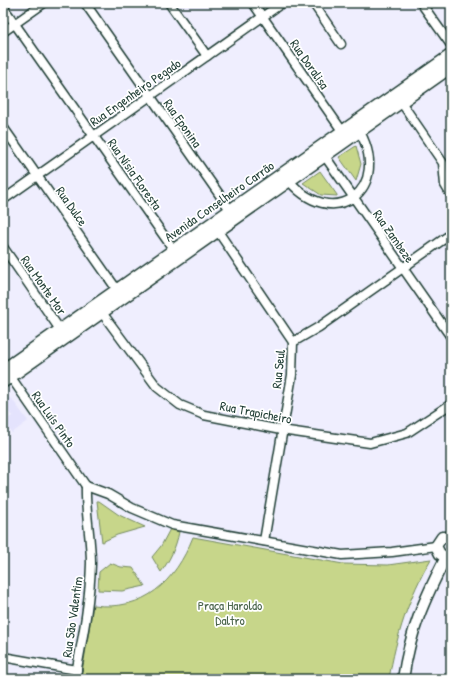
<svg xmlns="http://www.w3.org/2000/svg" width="454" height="682" font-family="'Patrick Hand',sans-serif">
<rect width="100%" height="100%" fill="#efeefe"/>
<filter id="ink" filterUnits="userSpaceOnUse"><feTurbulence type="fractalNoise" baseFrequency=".025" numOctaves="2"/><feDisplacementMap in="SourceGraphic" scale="8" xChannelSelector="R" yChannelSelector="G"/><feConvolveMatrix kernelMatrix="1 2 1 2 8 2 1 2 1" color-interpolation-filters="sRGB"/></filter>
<g filter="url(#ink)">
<!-- built -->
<path fill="#e4e3fd" d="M3 395 12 399 28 421 12 433 3 420V410L9 418 14 415H11L5 407 3 408Z"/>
<!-- green -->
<g fill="#c7d68a" stroke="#738a5f">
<path d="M356 146 361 164 356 181 339 157Z"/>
<path d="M320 171 337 195V196L321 195 303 183Z"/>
<path d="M97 501H99L119 515 145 527 117 535 102 542Z"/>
<path d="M170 529 179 532C176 547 170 560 161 572L152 557 161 546Z"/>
<path d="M193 537 343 564 388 565 431 559C409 596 396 637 389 679H81L93 605C144 612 175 582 193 537Z"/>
<path d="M110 563 121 567 133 568 145 586 122 591 98 590 99 572Z"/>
</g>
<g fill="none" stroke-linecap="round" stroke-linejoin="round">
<!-- minor casing -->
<g stroke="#1f3d34" stroke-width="11">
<g id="minor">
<path d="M85 3 233 214"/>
<path d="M169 3 207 56"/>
<path d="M253 3 345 135"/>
<path d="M313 3 341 44"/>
<path d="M421 3 451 45"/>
<path d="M3 7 176 253"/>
<path d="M3 32 44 3"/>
<path d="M401 102 443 163 445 185 451 195"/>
<path d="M3 127 120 294"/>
<path d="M322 152 451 337"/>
<path d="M286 177C332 236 396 189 357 127"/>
<path d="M3 200 282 3"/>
<path d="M215 227 293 342 292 375 264 541"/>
<path d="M3 247 63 334"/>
<path d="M100 310 157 387 180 405 204 415 281 430 370 443 407 433 451 404"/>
<path d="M293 342 319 327 451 234"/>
<path d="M8 373 86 486"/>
<path d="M86 486 108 494 132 508 172 525 342 555 392 552 436 546"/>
<path d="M3 657 77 670"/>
<path d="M75 679C82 641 90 602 91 563 91 537 85 512 86 486"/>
</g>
</g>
<!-- tertiary casing -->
<g stroke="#1f3d34" stroke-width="13">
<g id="tertiary">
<path d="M451 537H442L436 546 440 554 446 557 451 556"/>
<path d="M403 679C410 631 424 600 446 557"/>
</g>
</g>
<!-- secondary casing -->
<g stroke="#1f3d34" stroke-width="14">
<g id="secondary">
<path d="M3 370 451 55"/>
<path d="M3 382 451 67"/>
</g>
</g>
<!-- minor -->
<use href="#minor" stroke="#fff" stroke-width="8"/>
<!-- tertiary -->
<use href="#tertiary" stroke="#fff" stroke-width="10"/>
<!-- secondary -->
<use href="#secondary" stroke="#fff" stroke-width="11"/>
</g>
</g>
<g text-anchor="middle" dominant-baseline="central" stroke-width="3.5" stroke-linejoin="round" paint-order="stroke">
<!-- street labels -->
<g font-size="13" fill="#1f3d34" stroke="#fff">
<text transform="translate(310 64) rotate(55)">Rua Doralisa</text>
<text transform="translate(135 92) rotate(-35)">Rua Engenheiro Pegado</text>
<text transform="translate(183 123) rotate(55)">Rua Eponina</text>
<text transform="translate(135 174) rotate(55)">Rua Nísia Floresta</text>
<text transform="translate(219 201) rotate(-35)">Avenida Conselheiro Carrão</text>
<text transform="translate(72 206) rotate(55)">Rua Dulce</text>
<text transform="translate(394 236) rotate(55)">Rua Zambeze</text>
<text transform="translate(44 285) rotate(55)">Rua Monte Mor</text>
<text transform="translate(278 369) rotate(-84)">Rua Seul</text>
<text transform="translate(256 412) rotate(11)">Rua Trapicheiro</text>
<text transform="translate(54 419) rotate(55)">Rua Luís Pinto</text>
<text transform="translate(72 617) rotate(-82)">Rua São Valentim</text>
</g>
<!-- park labels -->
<g font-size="13" fill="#49634a" stroke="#fff">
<text x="230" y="605">Praça Haroldo<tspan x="230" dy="15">Daltro</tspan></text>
</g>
</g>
<!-- margin -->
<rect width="454" height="682" fill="none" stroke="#fff" stroke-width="16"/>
<rect x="8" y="8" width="438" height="666" fill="none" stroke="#1f3d34" stroke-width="1.5" filter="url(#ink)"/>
</svg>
